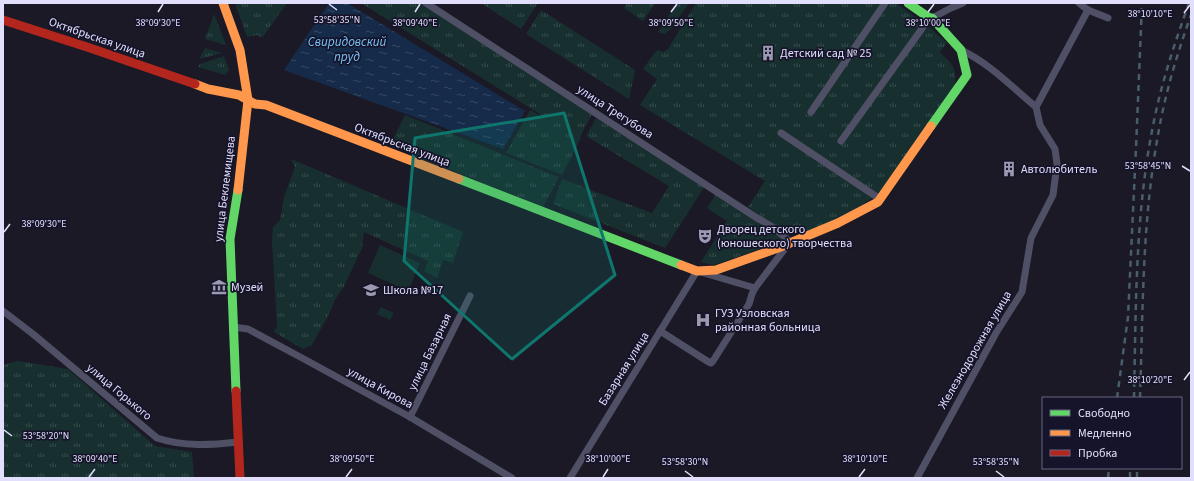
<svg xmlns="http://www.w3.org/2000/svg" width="1194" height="481" font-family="'Source Sans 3',sans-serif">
<defs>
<pattern id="grass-tufts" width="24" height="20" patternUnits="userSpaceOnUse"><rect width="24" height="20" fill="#17302f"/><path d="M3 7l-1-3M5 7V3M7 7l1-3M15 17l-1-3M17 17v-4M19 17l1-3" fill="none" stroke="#384e4e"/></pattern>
<pattern id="water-ripples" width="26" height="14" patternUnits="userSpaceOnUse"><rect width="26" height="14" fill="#152b49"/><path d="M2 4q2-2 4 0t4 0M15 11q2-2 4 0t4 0" fill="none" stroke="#374964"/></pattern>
</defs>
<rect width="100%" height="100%" fill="#1a1925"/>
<!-- grass -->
<g fill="url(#grass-tufts)">
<path d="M235 3H287L262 38 257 35 247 37Z"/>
<path d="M361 3H422L592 114 580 137 581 138 562 175 506 153 530 110 556 124Z"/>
<path d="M481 3H538L521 29Z"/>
<path d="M627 3H655L643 21 624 8Z"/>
<path d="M677 3H689L670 30 664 34 658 32Z"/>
<path d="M696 3H896L930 28 947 43 941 50 940 53C953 63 958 71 954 87L881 192 856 209 841 217 812 230 789 235 748 207 765 181 640 105 657 79 643 69 657 50 663 52 668 49Z"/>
<path d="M541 10 635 70 629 99 526 34Z"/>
<path d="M214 14 226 45 205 39Z"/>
<path d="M205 48 222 53 199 59Z"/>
<path d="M224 56 229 70 225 75 198 67 200 64Z"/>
<path d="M405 115 559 177 543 207 390 145Z"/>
<path d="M596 118 705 186 665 248 553 204 562 179 652 213 669 186 586 136Z"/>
<path d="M291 159 463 232 453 263 443 260 437 278 424 271 428 261 364 232 362 248 343 288 336 298 328 316 312 345 303 349 274 332 277 326 272 241 273 227 280 220 284 197 295 167Z"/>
<path d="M717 193 786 240 714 265 701 262 727 221 707 208Z"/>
<path d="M18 361 68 369 155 446 192 452 194 478H3V365Z"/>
</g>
<!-- pitch -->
<g fill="#17302f">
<path d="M380 245 420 263 408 291 368 273Z"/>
<path d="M381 307 394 313 390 320 377 314Z"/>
</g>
<!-- water -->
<path fill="url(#water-ripples)" d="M329 3H347L525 111 503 149 284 70Z"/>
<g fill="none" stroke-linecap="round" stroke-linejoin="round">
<!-- street -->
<g stroke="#4f4f65" stroke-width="7">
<path d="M426 3 757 218C769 224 780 232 790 242L755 288 752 294 749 304 713 361 711 363 707 361 660 331"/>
<path d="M1079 3 1088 10 1108 18"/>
<path d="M932 18 951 8 963 3"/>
<path d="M961 50C989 63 1012 87 1036 107"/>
<path d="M811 112 885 3"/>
<path d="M781 133 880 199"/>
<path d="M841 141 921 30 928 17"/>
<path d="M3 311 33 334 157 438C184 447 211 445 239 442"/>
<path d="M233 327 248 329 304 359 410 417 512 478"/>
<path d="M410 417 470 296"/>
<path d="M570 478 697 271 755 288"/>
<path d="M917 478 996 333 1022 292 1031 238 1053 195 1057 164 1055 149 1040 125 1036 107 1088 10"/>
</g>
<!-- fast -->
<g stroke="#63d668" stroke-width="9">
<path d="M908 3 928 17 932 18 961 50 967 75 931 126"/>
<path d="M459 179 681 265"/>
<path d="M236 391 230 239 238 190"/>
</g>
<!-- slow -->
<g stroke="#ff974d" stroke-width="9">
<path d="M223 3 240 50 248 100 238 190"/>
<path d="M195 84 208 89 239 95 255 104 266 105 459 179"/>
<path d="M681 265 697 271 716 270 778 248 838 223 878 202 931 126"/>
</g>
<!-- jam -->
<g stroke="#b3261e" stroke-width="9">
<path d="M3 20 87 47 195 84"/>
<path d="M236 391 240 478"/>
</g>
<!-- rail -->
<g stroke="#495d6b" stroke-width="2.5" stroke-dasharray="6 5" stroke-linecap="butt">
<path d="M1117 398 1128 317 1136 148 1142 3"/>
<path d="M1134 398C1136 309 1135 219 1152 131 1160 87 1174 45 1189 3"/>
<path d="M1140 398C1143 310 1142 222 1158 135 1165 94 1177 54 1191 15"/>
<path d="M1108 478 1109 468"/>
<path d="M1130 478V468"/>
<path d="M1137 478V468"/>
</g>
</g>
<!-- marked area -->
<path fill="#0f766e" fill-opacity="0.2" stroke="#0f766e" stroke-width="3" stroke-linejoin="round" d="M564 113 615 275 512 359 404 261 415 138Z"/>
<!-- ticks -->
<path fill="none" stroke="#e1dffc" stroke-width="1.5" d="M329 4 337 10M158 12 163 4M415 12 420 4M671 12 677 4M928 12 934 4M1184 13 1190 5M1182 166 1190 171M4 232 10 224M1184 380 1190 372M4 430 12 436M685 471 693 477M996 471 1004 477M89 477 95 469M346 477 352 469M603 477 608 469M859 477 865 469"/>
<!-- icons -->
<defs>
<g id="building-bare" transform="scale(1.2)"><path d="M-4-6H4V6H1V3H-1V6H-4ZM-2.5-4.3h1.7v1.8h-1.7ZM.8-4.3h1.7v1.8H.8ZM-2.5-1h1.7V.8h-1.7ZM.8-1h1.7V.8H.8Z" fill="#9b9ab1" stroke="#16142a" stroke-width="2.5" paint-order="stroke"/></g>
<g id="theatre-bare" transform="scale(1.2)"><path d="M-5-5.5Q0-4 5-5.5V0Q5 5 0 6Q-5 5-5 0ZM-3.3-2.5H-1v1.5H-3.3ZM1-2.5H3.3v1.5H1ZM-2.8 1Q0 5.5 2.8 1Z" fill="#9b9ab1" stroke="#16142a" stroke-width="2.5" paint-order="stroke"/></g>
<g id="museum-bare" transform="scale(1.2)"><path d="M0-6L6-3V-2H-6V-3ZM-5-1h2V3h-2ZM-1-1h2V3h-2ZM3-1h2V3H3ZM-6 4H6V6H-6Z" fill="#9b9ab1" stroke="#16142a" stroke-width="2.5" paint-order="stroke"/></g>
<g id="school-bare" transform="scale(1.2)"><path d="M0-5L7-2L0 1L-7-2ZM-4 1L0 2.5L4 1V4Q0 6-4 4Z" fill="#9b9ab1" stroke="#16142a" stroke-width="2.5" paint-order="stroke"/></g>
<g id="hospital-bare" transform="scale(1.2)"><path d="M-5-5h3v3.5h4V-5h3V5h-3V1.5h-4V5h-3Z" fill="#9b9ab1" stroke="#16142a" stroke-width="2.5" paint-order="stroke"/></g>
</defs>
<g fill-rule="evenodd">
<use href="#building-bare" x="768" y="53"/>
<use href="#building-bare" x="1009" y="169"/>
<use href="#theatre-bare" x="705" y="236"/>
<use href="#museum-bare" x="219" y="287"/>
<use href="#school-bare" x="371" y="290"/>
<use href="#hospital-bare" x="703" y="320"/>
</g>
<g text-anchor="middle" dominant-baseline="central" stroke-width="3.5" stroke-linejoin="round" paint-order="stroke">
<!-- street labels -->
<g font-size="12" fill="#e1dffc" stroke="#16142a">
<text transform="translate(97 38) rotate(19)">Октябрьская улица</text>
<text transform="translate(615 112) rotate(33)">улица Трегубова</text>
<text transform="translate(402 145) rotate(21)">Октябрьская улица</text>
<text transform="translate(225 189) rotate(-83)">улица Беклемищева</text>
<text transform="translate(975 350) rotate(-60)">Железнодорожная улица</text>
<text transform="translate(430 352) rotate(-64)">улица Базарная</text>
<text transform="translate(624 369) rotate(-58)">Базарная улица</text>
<text transform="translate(380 388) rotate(29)">улица Кирова</text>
<text transform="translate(119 392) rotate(40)">улица Горького</text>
</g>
<!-- poi labels -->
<g font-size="12" fill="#e1dffc" stroke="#16142a" text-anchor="start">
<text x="780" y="53">Детский сад № 25</text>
<text x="1021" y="169">Автолюбитель</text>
<text x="717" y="229">Дворец детского<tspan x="717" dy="14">(юношеского) творчества</tspan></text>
<text x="231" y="287">Музей</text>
<text x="383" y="290">Школа №17</text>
<text x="715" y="313">ГУЗ Узловская<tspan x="715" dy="14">районная больница</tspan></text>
</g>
<!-- water labels -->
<g font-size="13" font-style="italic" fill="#76c1f3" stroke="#16142a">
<text x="347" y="42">Свиридовский<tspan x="347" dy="15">пруд</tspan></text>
</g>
</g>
<g font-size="10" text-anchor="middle" fill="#e1dffc" stroke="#16142a" stroke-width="3.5" stroke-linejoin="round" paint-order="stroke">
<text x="1150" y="17">38°10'10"E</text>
<text x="337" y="23">53°58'35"N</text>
<text x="158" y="26">38°09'30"E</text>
<text x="415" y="26">38°09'40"E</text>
<text x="671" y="26">38°09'50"E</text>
<text x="928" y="26">38°10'00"E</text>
<text x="1148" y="169">53°58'45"N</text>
<text x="44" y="227">38°09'30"E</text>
<text x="1150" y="383">38°10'20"E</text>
<text x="46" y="439">53°58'20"N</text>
<text x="95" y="462">38°09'40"E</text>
<text x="352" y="462">38°09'50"E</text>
<text x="608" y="462">38°10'00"E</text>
<text x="865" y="462">38°10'10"E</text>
<text x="685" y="465">53°58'30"N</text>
<text x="996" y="465">53°58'35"N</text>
</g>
<!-- border -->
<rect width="1194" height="481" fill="none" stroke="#e1dffc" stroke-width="8"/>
<!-- legend -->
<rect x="1042" y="397" width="140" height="72" fill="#16142a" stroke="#67657e"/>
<rect x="1050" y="410" width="20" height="6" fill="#63d668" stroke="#67657e"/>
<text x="1078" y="417" font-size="12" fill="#e1dffc">Свободно</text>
<rect x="1050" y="430" width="20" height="6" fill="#ff974d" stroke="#67657e"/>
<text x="1078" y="437" font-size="12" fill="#e1dffc">Медленно</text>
<rect x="1050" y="450" width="20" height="6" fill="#b3261e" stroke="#67657e"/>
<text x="1078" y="457" font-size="12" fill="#e1dffc">Пробка</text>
</svg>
